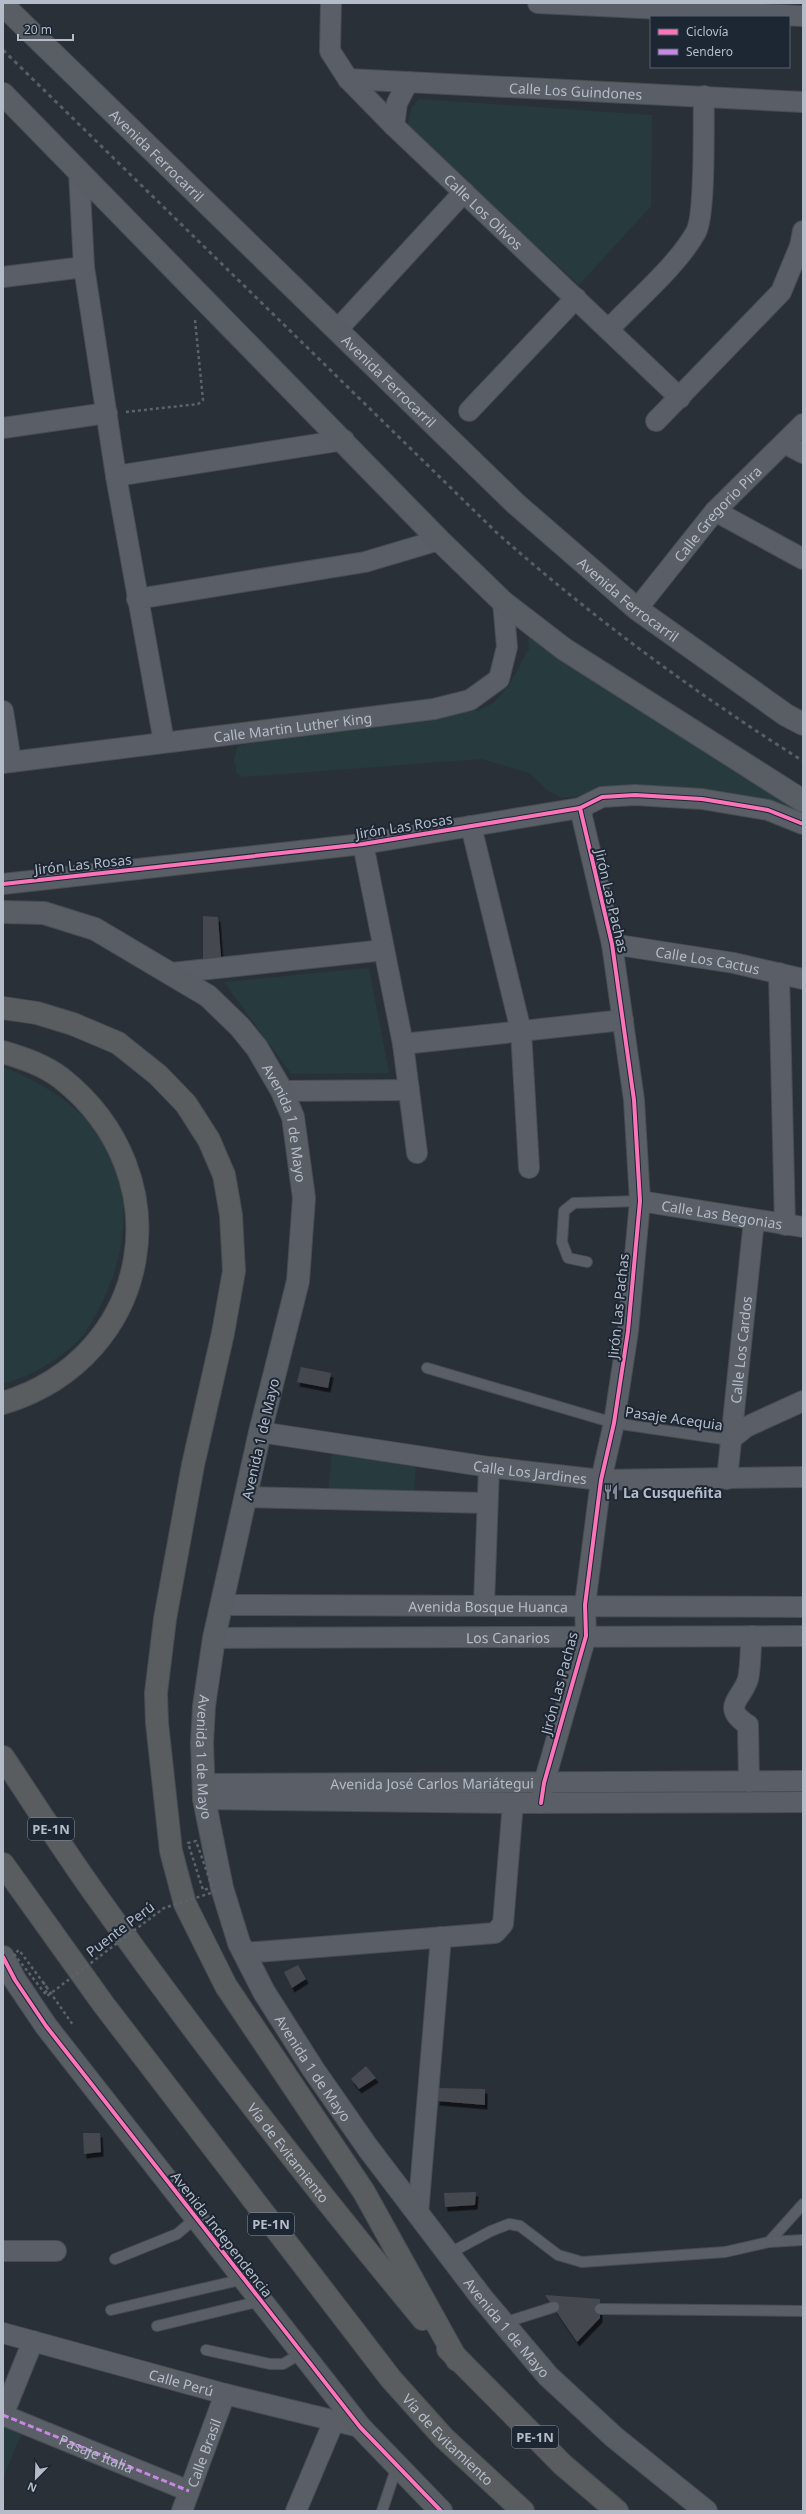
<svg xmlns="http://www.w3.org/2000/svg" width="806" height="2514" font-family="'Noto Sans',sans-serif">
<defs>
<filter id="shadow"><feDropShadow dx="2.5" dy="4.5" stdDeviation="0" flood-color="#0009"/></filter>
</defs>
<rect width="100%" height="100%" fill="#2a3038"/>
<!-- green -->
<g fill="#273a3e">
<path d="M419 99 652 115 651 206 579 285 407 128 411 109Z"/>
<path d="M528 629 803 806V817L744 796 647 789 561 798 547 790 530 773 481 759 243 777 237 774 234 760 237 747 246 744 479 710 494 702 508 687 529 649Z"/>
<path d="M369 968 389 1073 291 1074 224 982Z"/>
<path d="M3 1067C44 1083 81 1106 105 1144 108 1149 113 1156 115 1162 132 1211 123 1263 99 1308 94 1318 87 1332 78 1341 57 1361 31 1376 3 1384Z"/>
<path d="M332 1453 416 1460 414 1498 328 1493Z"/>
<path d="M3 2424 22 2432 3 2479Z"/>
</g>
<!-- building -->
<g fill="#444950" filter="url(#shadow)">
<path d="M203 916 218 917 221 957 203 959Z"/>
<path d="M301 1367 331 1373 328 1388 297 1382Z"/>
<path d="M298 1965 306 1979 292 1988 284 1972Z"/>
<path d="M366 2066 376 2078 359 2089 351 2079Z"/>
<path d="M439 2088 485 2089V2105L437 2101Z"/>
<path d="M83 2133H100L101 2152 84 2154Z"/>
<path d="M476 2192 475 2205 445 2207 444 2193Z"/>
<path d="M545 2295 600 2299V2318L577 2342Z"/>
</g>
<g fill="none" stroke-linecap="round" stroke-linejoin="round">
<!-- lane casing -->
<g stroke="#484c53" stroke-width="12">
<g id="lane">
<path d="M587 1262 568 1258 562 1242 564 1211 574 1203 640 1201"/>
<path d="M427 1368 614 1423 730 1440"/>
<path d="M769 2242 803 2204"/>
<path d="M448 2254 491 2231 509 2224 520 2226 558 2255 582 2262 725 2252 769 2242 803 2240"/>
<path d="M115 2259 177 2234 196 2218"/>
<path d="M600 2309 803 2311"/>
<path d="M111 2310 244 2279"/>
<path d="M503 2323 554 2307"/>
<path d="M157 2326 261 2301"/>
<path d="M206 2350 270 2364H283L302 2353"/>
<path d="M382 2511 397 2466"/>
</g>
</g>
<!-- street casing -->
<g stroke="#484c53" stroke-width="22">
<g id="street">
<path id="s1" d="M331 3 330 51 348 79 394 126 680 398"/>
<path d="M538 3 803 16"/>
<path id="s2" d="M348 79 803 102"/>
<path d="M394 126 397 103 408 82"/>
<path d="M79 172 84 267 116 476 164 742"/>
<path d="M3 277 84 267"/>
<path d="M609 329C635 301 678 265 696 232 706 213 703 123 704 96"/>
<path d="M337 330 464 192"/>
<path d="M469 411 576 298"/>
<path d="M656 421 781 292 800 246 803 231"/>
<path d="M3 428 107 413"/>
<path d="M784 443 803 453"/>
<path d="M116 476 344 440"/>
<path d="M715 511 803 559"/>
<path d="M137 599 365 562 439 540"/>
<path id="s3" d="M637 609 715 511 803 424"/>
<path d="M3 711 11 762"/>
<path id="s4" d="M3 763 434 709 470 700 499 679 507 647 503 602"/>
<path d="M471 826 521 1031 529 1168"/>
<path d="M363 844 403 1044 417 1153"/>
<path d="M3 884 363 844 580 808 602 797 635 795 702 799 768 810 803 824"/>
<path id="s5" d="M612 944 734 963 803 979"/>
<path d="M172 973 384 950"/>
<path d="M779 973 785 1225"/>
<path d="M403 1044 623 1020"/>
<path d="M282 1091 409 1090"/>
<path id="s6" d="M640 1201 803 1227"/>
<path id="s7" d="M260 1432 489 1467 601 1480 803 1477"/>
<path d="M730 1440 746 1427 803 1401"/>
<path id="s8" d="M727 1479 754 1220"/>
<path d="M247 1497 487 1503"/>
<path id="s9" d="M221 1605 803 1607"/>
<path d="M484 1605 489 1467"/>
<path id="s10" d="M214 1638 803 1636"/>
<path d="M749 1782 748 1725C720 1707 742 1699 748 1679 751 1666 750 1649 752 1636"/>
<path id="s11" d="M204 1784 803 1781"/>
<path d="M204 1799 513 1803 803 1802"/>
<path d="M541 1803 544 1783 586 1636 585 1605 601 1480 614 1423 628 1331 640 1201 634 1100 612 944 580 808"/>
<path d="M244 1953 495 1933 503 1924 513 1803"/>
<path d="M418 2214 441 1937"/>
<path d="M3 2251H56"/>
<path id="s12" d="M3 2333 225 2394 360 2427"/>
<path d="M3 2415 189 2491"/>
<path d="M3 2415 33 2341"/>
<path id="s13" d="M182 2511 225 2394"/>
<path d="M296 2511 334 2421"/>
</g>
</g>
<!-- secondary casing -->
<g stroke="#484c53" stroke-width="24">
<g id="secondary">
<path id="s14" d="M3 5 516 504 637 609 786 715 803 724"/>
<path d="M3 94 439 540 503 602 564 649 803 801"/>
<path id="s15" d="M3 912 44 913 95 929 208 996 240 1027 257 1048 282 1091 293 1117 304 1198 298 1281 260 1432 214 1638 204 1706 202 1743 204 1799 222 1888 239 1943 264 1992 313 2069 368 2148 482 2298 548 2376 614 2437 706 2511"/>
<path d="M3 1957 15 1980 46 2026 360 2427 441 2511"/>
</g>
</g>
<!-- highway casing -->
<g stroke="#474c53" stroke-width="24">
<g id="highway">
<path d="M3 1008 37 1013 73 1024 118 1043 158 1075 186 1104 209 1140 224 1175 231 1215 234 1271 223 1333 193 1465 165 1619 156 1693 157 1723 171 1851 185 1904 226 1986 364 2192 457 2360"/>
<path d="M3 1052C23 1058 44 1065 61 1078 184 1175 154 1357 3 1403"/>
<path id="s16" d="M3 1757C35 1805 66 1854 100 1901 202 2044 311 2184 423 2319"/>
<path id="s17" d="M3 1864 104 2005 391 2379 444 2438 523 2511"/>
<path d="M448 2349 563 2465 617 2511"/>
</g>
</g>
<!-- path -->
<g stroke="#5d636a" stroke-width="2.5" stroke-dasharray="3 3" stroke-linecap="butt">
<path d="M126 412 198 404 203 400 195 320"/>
<path d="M43 1982 73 2025"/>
</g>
<!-- lane -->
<use href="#lane" stroke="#5a5e66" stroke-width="10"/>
<!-- street -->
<use href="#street" stroke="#5a5e66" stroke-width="20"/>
<!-- secondary -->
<use href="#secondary" stroke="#595d64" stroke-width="22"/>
<!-- highway -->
<use href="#highway" stroke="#5a5d60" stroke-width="22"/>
<!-- rail -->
<path stroke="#595d64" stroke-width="3" stroke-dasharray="4 4" stroke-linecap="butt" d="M3 50 497 533C593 618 695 693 803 761"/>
<!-- path-bridge -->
<path stroke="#5d636a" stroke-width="2.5" stroke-dasharray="3 3" stroke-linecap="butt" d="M45 1993 48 1989 19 1950 14 1954 47 1996 164 1908 214 1892 196 1841 188 1843 203 1890 211 1888"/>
<!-- quiet -->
<path stroke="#c787e3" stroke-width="3" stroke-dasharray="6 3" stroke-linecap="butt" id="s18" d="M3 2415 189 2491"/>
<!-- cycleway casing -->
<g stroke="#1d2633" stroke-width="6">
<g id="cycleway">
<path d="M3 884 363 844 580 808 602 797 635 795 702 799 768 810 803 824"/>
<path d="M541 1803 544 1783 586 1636 585 1605 601 1480 614 1423 628 1331 640 1201 634 1100 612 944 580 808"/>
<path d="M3 1957 15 1980 46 2026 360 2427 441 2511"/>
</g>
</g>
<!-- cycleway -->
<use href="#cycleway" stroke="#fb73b8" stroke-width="4"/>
</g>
<!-- icons -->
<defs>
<g id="restaurant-bare" transform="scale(1.2)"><path d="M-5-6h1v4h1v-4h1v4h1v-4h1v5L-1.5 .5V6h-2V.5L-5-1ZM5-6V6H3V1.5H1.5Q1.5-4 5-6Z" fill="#848b96" stroke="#1d2633" stroke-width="2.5" paint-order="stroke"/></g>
</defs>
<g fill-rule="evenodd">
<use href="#restaurant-bare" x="611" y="1492"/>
</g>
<g text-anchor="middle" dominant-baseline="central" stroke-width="4" stroke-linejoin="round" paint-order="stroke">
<!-- shield labels -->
<g fill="#1d2633" stroke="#878f9c" stroke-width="1">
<rect x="28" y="1818" width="46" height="22" rx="3"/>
<rect x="248" y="2213" width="46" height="22" rx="3"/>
<rect x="512" y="2426" width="46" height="22" rx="3"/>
</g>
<g font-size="13" font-weight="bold" fill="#b4bcc9">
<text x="51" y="1829">PE-1N</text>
<text x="271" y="2224">PE-1N</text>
<text x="535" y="2437">PE-1N</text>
</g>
<!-- street labels -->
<g font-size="14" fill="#b4bcc9" stroke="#1d2633">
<text stroke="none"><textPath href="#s2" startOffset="228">Calle Los Guindones</textPath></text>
<text stroke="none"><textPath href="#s14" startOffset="215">Avenida Ferrocarril</textPath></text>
<text stroke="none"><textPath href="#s1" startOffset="271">Calle Los Olivos</textPath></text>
<text stroke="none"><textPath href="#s14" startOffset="539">Avenida Ferrocarril</textPath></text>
<text stroke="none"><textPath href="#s3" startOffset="125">Calle Gregorio Pira</textPath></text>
<text stroke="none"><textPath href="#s14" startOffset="863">Avenida Ferrocarril</textPath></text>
<text stroke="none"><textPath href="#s4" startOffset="292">Calle Martin Luther King</textPath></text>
<text transform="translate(404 826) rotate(-9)">Jirón Las Rosas</text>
<text transform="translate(83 864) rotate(-6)">Jirón Las Rosas</text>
<text transform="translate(612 901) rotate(77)">Jirón Las Pachas</text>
<text stroke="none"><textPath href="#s5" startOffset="97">Calle Los Cactus</textPath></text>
<text stroke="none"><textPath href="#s15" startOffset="379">Avenida 1 de Mayo</textPath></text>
<text stroke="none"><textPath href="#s6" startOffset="83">Calle Las Begonias</textPath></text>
<text transform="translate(618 1306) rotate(-84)">Jirón Las Pachas</text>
<text stroke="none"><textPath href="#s8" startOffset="130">Calle Los Cardos</textPath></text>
<text transform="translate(674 1418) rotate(8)">Pasaje Acequia</text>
<text transform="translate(260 1439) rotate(-77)">Avenida 1 de Mayo</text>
<text stroke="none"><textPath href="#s7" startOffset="273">Calle Los Jardines</textPath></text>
<text stroke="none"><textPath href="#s9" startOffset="267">Avenida Bosque Huanca</textPath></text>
<text stroke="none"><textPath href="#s10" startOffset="294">Los Canarios</textPath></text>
<text transform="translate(559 1683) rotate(-75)">Jirón Las Pachas</text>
<text stroke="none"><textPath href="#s15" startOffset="1027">Avenida 1 de Mayo</textPath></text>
<text stroke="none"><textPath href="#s11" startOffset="228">Avenida José Carlos Mariátegui</textPath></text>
<text transform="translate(120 1929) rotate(-37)">Puente Perú</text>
<text stroke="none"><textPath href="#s15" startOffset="1363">Avenida 1 de Mayo</textPath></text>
<text stroke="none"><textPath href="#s16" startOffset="488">Vía de Evitamiento</textPath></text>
<text transform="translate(222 2234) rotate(52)">Avenida Independencia</text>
<text stroke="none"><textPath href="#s15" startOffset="1687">Avenida 1 de Mayo</textPath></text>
<text stroke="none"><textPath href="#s12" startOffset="185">Calle Perú</textPath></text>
<text stroke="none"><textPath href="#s17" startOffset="728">Vía de Evitamiento</textPath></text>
<text stroke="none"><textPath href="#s18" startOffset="101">Pasaje Italia</textPath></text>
<text stroke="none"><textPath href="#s13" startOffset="62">Calle Brasil</textPath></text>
</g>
<!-- poi labels -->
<g font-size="14" font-weight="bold" fill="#b4bcc9" stroke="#1d2633" text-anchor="start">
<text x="623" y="1492">La Cusqueñita</text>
</g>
</g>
<!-- border -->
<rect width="806" height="2514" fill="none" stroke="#b4bcc9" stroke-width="8"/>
<!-- legend -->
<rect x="650" y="16" width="140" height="52" fill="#1d2633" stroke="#59626f"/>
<rect x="658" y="29" width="20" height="6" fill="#fb73b8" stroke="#59626f"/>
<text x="686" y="36" font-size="12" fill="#b4bcc9">Ciclovía</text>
<rect x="658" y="49" width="20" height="6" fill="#c787e3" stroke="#59626f"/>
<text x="686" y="56" font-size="12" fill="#b4bcc9">Sendero</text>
<!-- north arrow -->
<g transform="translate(36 2478) rotate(203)" stroke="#1d2633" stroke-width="3" paint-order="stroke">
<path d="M0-3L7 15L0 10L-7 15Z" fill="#b4bcc9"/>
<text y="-6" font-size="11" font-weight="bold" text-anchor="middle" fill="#b4bcc9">N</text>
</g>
<!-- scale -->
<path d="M18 34v6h55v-6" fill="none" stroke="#b4bcc9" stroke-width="2"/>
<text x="24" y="34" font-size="12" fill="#b4bcc9" stroke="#1d2633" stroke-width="3" paint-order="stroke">20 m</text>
</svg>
